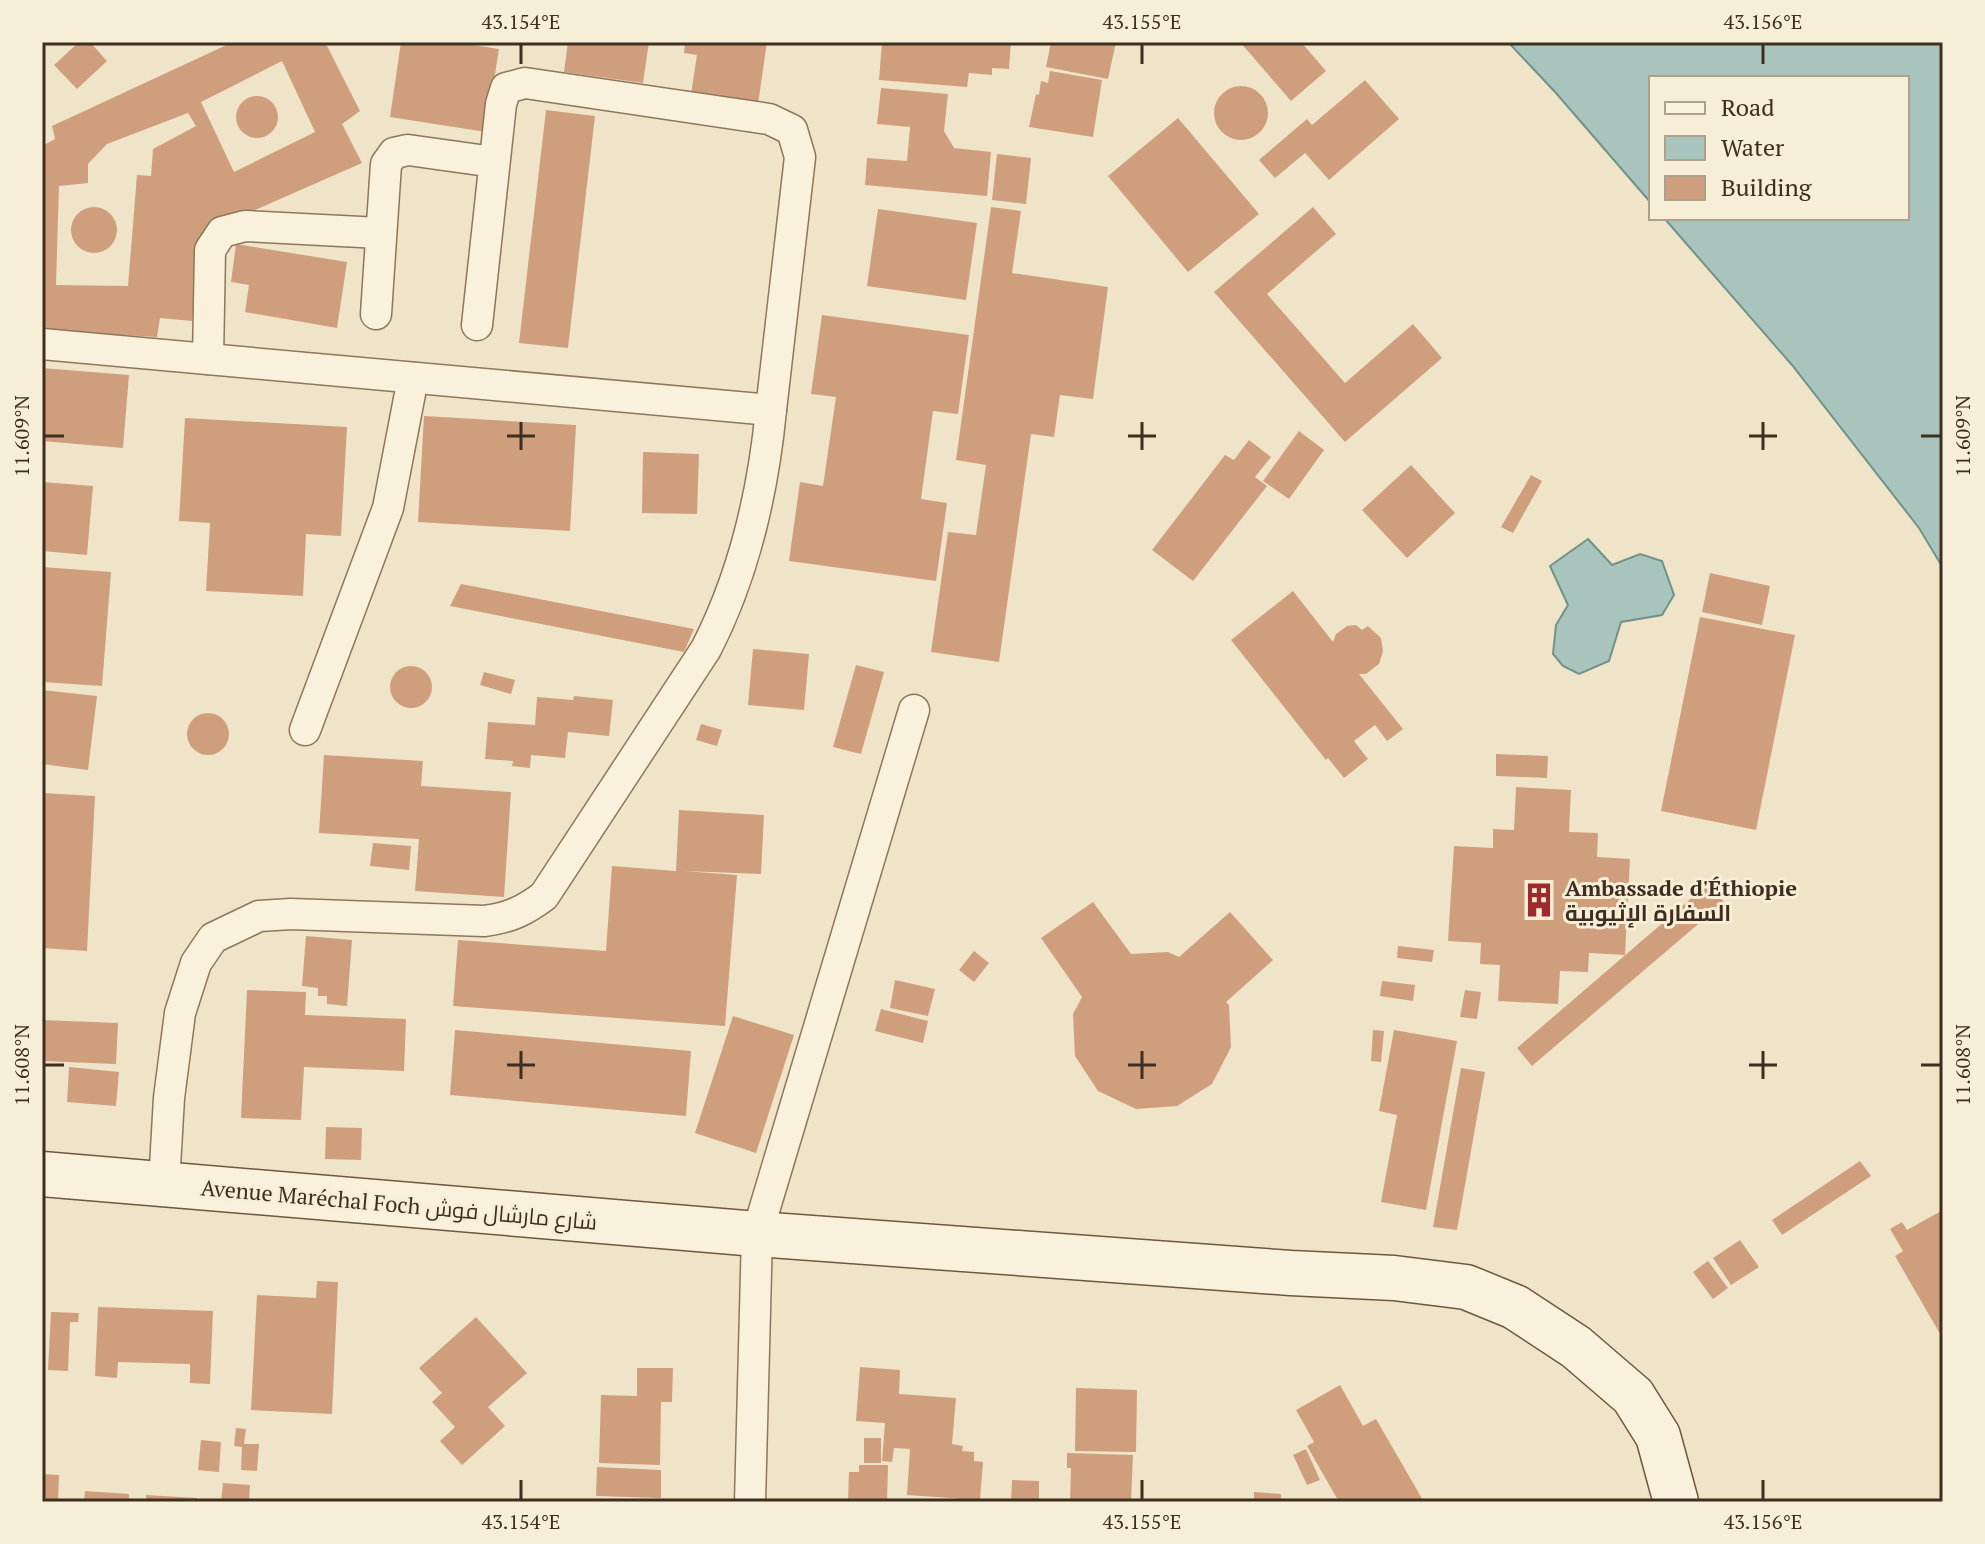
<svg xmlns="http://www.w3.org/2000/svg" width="1985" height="1544" font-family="'PT Serif',Cairo,serif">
<rect width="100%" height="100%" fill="#f0e4c8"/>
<!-- water -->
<g fill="#a9c4bc" stroke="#6f938a" stroke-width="2">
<path d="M1508 42H1943V568L1919 528 1792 365 1664 218H1907V78H1651V203L1556 93Z"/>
<path d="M1588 539 1612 565 1640 554 1662 561 1674 595 1662 615 1621 622 1609 661 1579 674 1563 666 1553 654 1556 625 1568 605 1550 566Z"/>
</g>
<!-- building -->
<g fill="#cf9f7d" fill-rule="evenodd">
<path d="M79 42H90L107 61 77 89 54 65Z"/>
<path d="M233 42H325L360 111 342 124 362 163 203 233 192 321 160 318 157 337 42 330V146L55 139 52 126ZM282 61 315 132 234 172 201 102ZM188 113 196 126 153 149 151 176 137 175 128 286 56 285 59 186 88 183V164L107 144Z"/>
<path d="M401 42H454L499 49 486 132 390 117Z"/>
<path d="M568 42H649L643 83 564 72Z"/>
<path d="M685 42H767L758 104 691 94 697 55 684 53Z"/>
<path d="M882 42H1011L1009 69 992 68V75L969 73 967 87 879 80Z"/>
<path d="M1051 42H1116L1108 79 1046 67Z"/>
<path d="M1240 42H1301L1326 71 1291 101Z"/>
<path d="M1050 71 1102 80 1093 137 1029 127 1036 94 1039 95 1041 81 1048 83Z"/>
<path d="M1365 80 1399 119 1329 180 1305 153 1275 178 1259 160 1307 119 1312 125Z"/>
<circle cx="1241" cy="113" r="27"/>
<path d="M881 88 948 94 944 131 954 148 991 152 987 196 865 185 867 158 907 161 910 127 877 124Z"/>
<circle cx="257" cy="117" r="21"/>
<path d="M546 110 595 116 568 348 519 343Z"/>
<path d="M1178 118 1259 214 1188 272 1108 176Z"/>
<path d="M997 154 1031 158 1026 204 992 200Z"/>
<circle cx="94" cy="230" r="23"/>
<path d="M991 207 1021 211 1012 273 1108 287 1093 399 1060 395 1054 437 1031 434 999 662 931 652 948 532 976 535 986 465 956 460Z"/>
<path d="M1313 207 1336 234 1267 294 1345 383 1413 324 1442 358 1345 442 1214 292Z"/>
<path d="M878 209 977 223 966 300 867 286Z"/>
<path d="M236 244 347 262 337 328 245 312 249 285 231 282Z"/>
<path d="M822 315 969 335 958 414 933 411 921 499 947 503 936 581 789 561 800 482 823 486 836 397 811 394Z"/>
<path d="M42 368 129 375 123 448 42 441Z"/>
<path d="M424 416 576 425 570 531 418 522Z"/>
<path d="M185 418 347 427 341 536 306 534 303 596 206 591 210 523 179 521Z"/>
<path d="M1299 431 1324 450 1289 499 1263 481Z"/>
<path d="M1249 440 1271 457 1255 477 1267 486 1193 581 1152 550 1225 455 1234 460Z"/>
<path d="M643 452 699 454 697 514 642 513Z"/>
<path d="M1411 465 1455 513 1407 558 1362 510Z"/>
<path d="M1531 475 1542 481 1513 533 1501 527Z"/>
<path d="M42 482 93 486 87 555 42 551Z"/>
<path d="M42 567 111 572 102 686 42 682Z"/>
<path d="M1710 573 1770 586 1762 625 1702 612Z"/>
<path d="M461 584 694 629 684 652 450 606Z"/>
<path d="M1293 591 1333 642 1336 634 1347 626 1356 625 1362 630 1368 626 1381 638 1383 651 1379 664 1366 674H1359L1403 729 1387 741 1375 725 1354 741 1368 759 1344 778 1328 758 1326 760 1231 640Z"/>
<path d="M1700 617 1795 635 1756 830 1661 811Z"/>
<path d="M753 649 809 654 804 710 748 705Z"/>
<path d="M856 665 884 672 861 754 833 747Z"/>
<circle cx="411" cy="687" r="21"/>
<path d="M484 672 515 680 511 694 480 685Z"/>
<path d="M42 690 97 696 88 770 42 764Z"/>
<path d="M574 696 613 700 609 736 568 732 565 758 531 755 530 768 512 766 513 761 485 759 488 722 535 725 537 697 573 700Z"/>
<circle cx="208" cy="734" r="21"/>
<path d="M701 724 722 730 717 746 696 740Z"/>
<path d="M1496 754 1548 756 1547 778 1496 776Z"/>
<path d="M324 755 423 761 421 786 511 792 504 897 415 891 419 839 319 833Z"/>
<path d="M1516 787 1571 790 1569 832 1598 833 1597 857 1630 859 1625 955 1589 953 1588 972 1560 971 1558 1004 1498 1001 1500 965 1480 964 1481 943 1448 941 1454 846 1493 848V829L1514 830Z"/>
<path d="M42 793 95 796 87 951 42 948Z"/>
<path d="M679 810 764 815 761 874 684 871 737 875 725 1026 453 1006 458 940 606 951 612 866 676 871Z"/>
<path d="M373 843 411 846 409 870 370 866Z"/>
<path d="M1708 884 1724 902 1532 1066 1517 1048Z"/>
<path d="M1093 902 1131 954 1168 952 1179 957 1230 912 1273 960 1226 1002 1229 1005 1231 1047 1212 1084 1177 1106 1136 1109 1098 1091 1075 1056 1073 1014 1082 997 1041 938Z"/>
<path d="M306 936 352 940 347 1006 327 1004V996H318V988L302 986Z"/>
<path d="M1398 946 1434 950 1432 962 1397 958Z"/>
<path d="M974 951 989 963 974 982 959 970Z"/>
<path d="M895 980 935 989 928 1016 890 1008Z"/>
<path d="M1382 981 1415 985 1413 1001 1380 996Z"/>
<path d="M247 990 306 992 305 1015 406 1019 404 1071 304 1067 301 1120 241 1118Z"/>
<path d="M1465 990 1481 992 1477 1019 1460 1017Z"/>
<path d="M881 1009 928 1021 923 1043 875 1031Z"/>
<path d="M733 1016 794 1035 756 1153 695 1133Z"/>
<path d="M42 1020 118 1023 116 1064 42 1061Z"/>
<path d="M455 1030 691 1051 686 1116 450 1095Z"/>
<path d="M1373 1030 1384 1031 1381 1062 1371 1061Z"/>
<path d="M1394 1030 1457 1041 1426 1210 1381 1202 1397 1115 1379 1111Z"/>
<path d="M69 1067 119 1072 116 1106 67 1102Z"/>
<path d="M1461 1068 1485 1072 1457 1230 1433 1227Z"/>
<path d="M326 1127 362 1128 361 1160 325 1159Z"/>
<path d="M1860 1161 1871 1176 1782 1235 1772 1220Z"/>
<path d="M1943 1210V1339L1895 1256 1903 1251 1890 1229 1902 1222 1907 1230Z"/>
<path d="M1740 1240 1759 1267 1731 1285 1713 1258Z"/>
<path d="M1708 1261 1728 1288 1713 1299 1693 1272Z"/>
<path d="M317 1281 338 1282 332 1414 251 1410 257 1295 316 1298Z"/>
<path d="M98 1307 213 1311 210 1384 190 1383V1364L118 1362 117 1378 95 1376Z"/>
<path d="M51 1312 79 1313 78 1322H70L68 1371 48 1370Z"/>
<path d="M476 1317 527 1373 488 1407 505 1426 462 1465 440 1441 455 1427 432 1402 442 1393 419 1368Z"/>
<path d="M860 1367 900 1370 899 1394 956 1398 952 1444 963 1446 962 1451 974 1452V1461L983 1462 980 1500 907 1495 910 1449 894 1448 892 1462 882 1461 885 1423 856 1421Z"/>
<path d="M637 1368H673L672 1402H661L660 1465 599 1463 601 1395 637 1396Z"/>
<path d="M1340 1385 1363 1426 1376 1419 1424 1502H1339L1307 1446 1314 1442 1296 1410Z"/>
<path d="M1076 1388 1137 1390 1136 1452 1075 1451Z"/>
<path d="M236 1428 246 1429 244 1444H259L257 1471 241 1470 242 1447 234 1446Z"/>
<rect x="864" y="1438" width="17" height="25"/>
<path d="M201 1440 221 1442 219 1472 198 1470Z"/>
<path d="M1306 1449 1320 1480 1307 1485 1293 1455Z"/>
<path d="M1067 1453 1133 1455 1131 1502H1070L1071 1468H1067Z"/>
<path d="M859 1465H888L887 1502H848L849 1472H859Z"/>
<path d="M597 1467 661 1470V1498L596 1496Z"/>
<path d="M42 1474 59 1475 58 1502H42Z"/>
<path d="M1012 1480 1039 1481V1502H1011Z"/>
<path d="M223 1483 250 1485 249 1502H221Z"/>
<path d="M85 1491 129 1494V1502H84Z"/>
<path d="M1254 1492 1281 1494V1502H1254Z"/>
<path d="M146 1495 197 1498V1502H146Z"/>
</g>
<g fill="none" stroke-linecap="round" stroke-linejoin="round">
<!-- street casing -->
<g stroke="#8d765c" stroke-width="33">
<g id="street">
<path d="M376 314 386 164 394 153 408 150 494 162"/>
<path d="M477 325 501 104 506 88 525 83 769 119 792 130 800 157 771 410"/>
<path d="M42 344 771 410C763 493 744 575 706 649L544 896C524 911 509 918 484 921L291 914 259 916 213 938 196 963 180 1013 169 1098 164 1184"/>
<path d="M208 359 210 250 222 232 245 226 380 233"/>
<path d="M305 730 388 508 413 378"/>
<path d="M750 1502 757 1234 914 710"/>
</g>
</g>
<!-- secondary casing -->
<g stroke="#6f573f" stroke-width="47">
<path id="secondary" d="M42 1174 757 1234 1291 1273 1394 1278 1466 1287 1515 1307 1576 1347 1633 1396 1658 1436 1676 1502"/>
</g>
<!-- street -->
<use href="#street" stroke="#faf1dc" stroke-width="30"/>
<!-- secondary -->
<use href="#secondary" stroke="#faf1dc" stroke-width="44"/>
</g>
<!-- ticks -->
<path fill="none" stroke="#3d2e20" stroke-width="3" d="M521 44V64M1142 44V64M1763 44V64M521 422V450M1142 422V450M1763 422V450M44 436H64M507 436H535M1128 436H1156M1749 436H1777M1921 436H1941M521 1051V1079M1142 1051V1079M1763 1051V1079M44 1065H64M507 1065H535M1128 1065H1156M1749 1065H1777M1921 1065H1941M521 1480V1500M1142 1480V1500M1763 1480V1500"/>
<!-- icons -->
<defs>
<g id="building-bare" transform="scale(2.76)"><path d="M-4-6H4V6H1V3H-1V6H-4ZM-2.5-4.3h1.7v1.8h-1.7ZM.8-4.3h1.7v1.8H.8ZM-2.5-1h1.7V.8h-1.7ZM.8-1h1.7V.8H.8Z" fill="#9e2a2b" stroke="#f7eed8" stroke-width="2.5" paint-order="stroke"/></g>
</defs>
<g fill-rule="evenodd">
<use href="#building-bare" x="1539" y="900"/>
</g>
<g text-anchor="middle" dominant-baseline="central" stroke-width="6" stroke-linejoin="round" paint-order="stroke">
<!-- poi labels -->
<g font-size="22" font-weight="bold" fill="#3d2e20" stroke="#f7eed8" text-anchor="start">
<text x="1565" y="887">Ambassade d'Éthiopie<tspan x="1565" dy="25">السفارة الإثيوبية</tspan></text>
</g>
<!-- street labels -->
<g font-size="22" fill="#3d2e20" stroke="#f7eed8">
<text transform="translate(399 1204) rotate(5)">Avenue Maréchal Foch شارع مارشال فوش</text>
</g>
</g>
<!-- border -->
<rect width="1985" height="1544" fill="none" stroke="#f7eed8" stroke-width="88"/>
<!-- legend -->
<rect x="1649" y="76" width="260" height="144" fill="#f7eed8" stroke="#ada18e" stroke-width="2"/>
<rect x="1665" y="102" width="40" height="12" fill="#faf1dc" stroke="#ada18e" stroke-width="2"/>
<text x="1721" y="116" font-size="24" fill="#3d2e20">Road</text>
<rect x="1665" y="136" width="40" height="24" fill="#a9c4bc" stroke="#ada18e" stroke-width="2"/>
<text x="1721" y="156" font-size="24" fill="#3d2e20">Water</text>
<rect x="1665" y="176" width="40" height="24" fill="#cf9f7d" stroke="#ada18e" stroke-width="2"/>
<text x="1721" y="196" font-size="24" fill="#3d2e20">Building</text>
<rect x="44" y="44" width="1897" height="1456" fill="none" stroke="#3d2e20" stroke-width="3"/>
<g font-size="20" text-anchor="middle" fill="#3d2e20">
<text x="521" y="29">43.154°E</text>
<text x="1142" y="29">43.155°E</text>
<text x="1763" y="29">43.156°E</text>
<text transform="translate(22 436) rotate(-90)" y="7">11.609°N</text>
<text transform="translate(1963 436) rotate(-90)" y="7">11.609°N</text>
<text transform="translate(22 1065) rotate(-90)" y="7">11.608°N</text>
<text transform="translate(1963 1065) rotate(-90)" y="7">11.608°N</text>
<text x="521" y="1529">43.154°E</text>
<text x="1142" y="1529">43.155°E</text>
<text x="1763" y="1529">43.156°E</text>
</g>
</svg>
